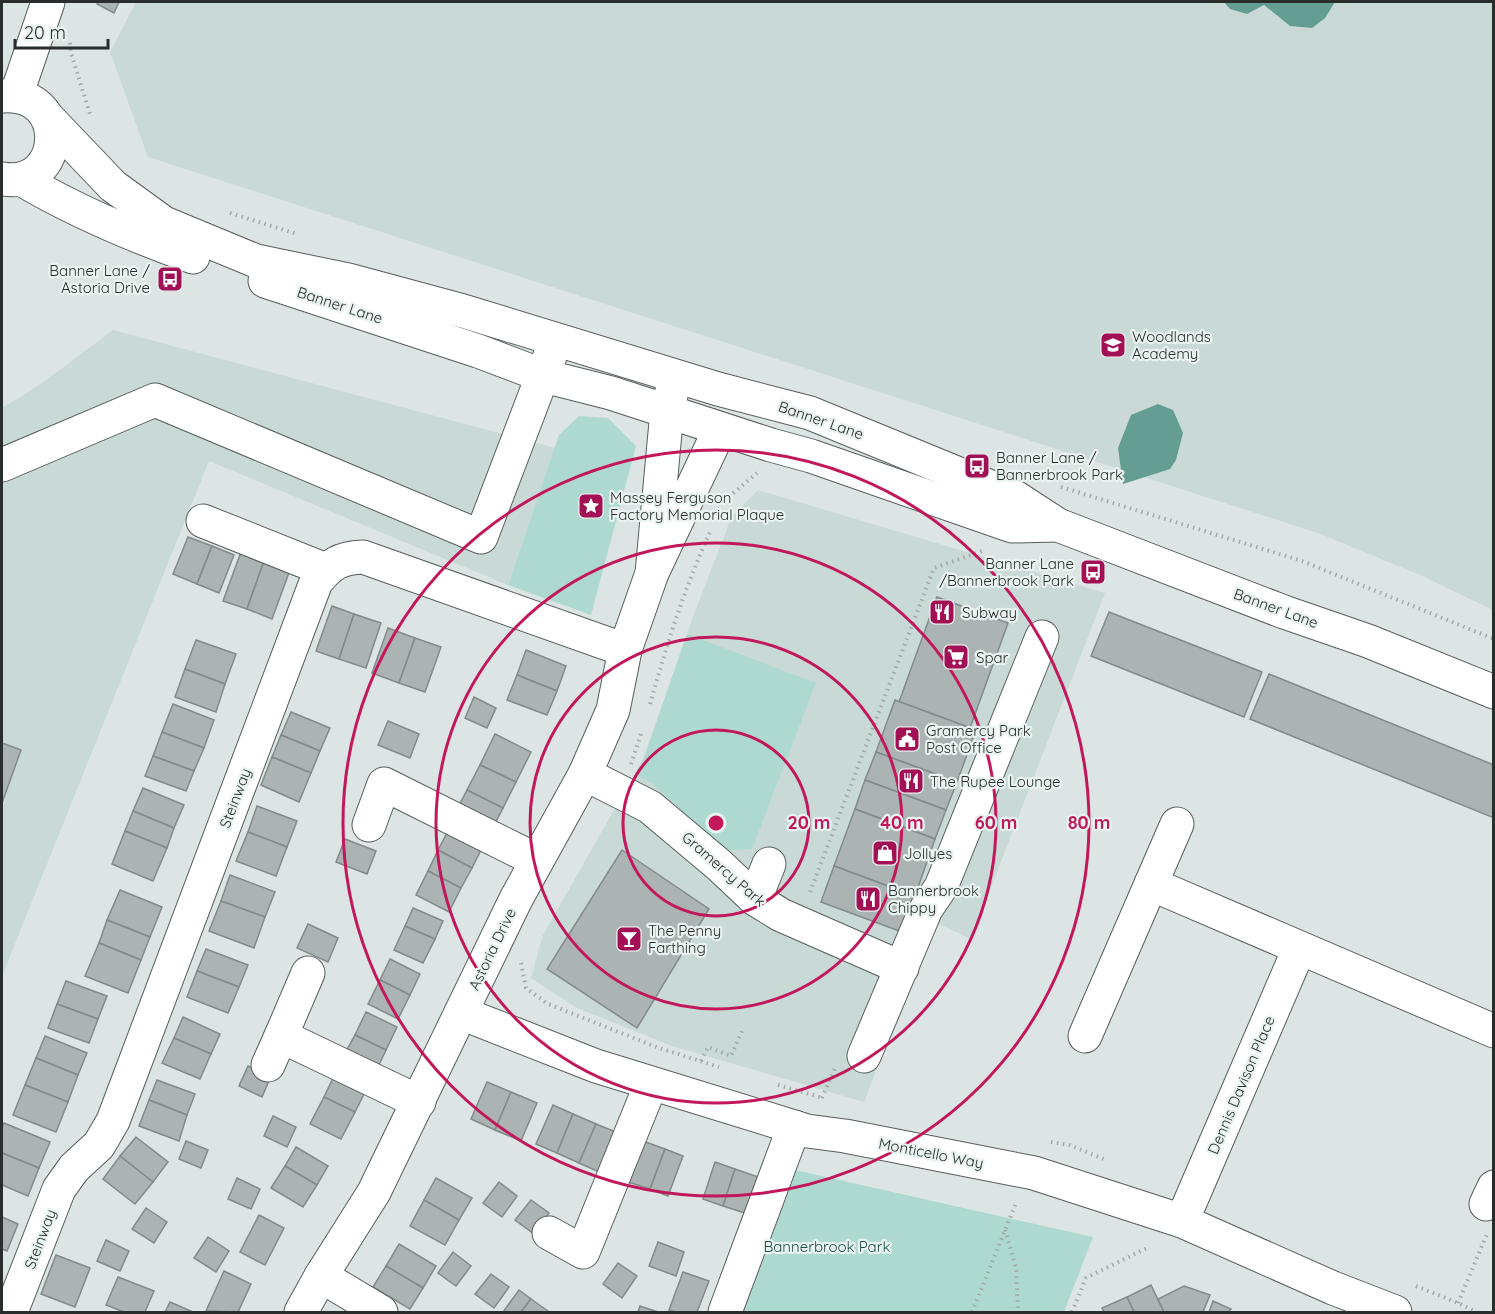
<svg xmlns="http://www.w3.org/2000/svg" width="1495" height="1314" font-family="Quicksand,sans-serif">
<rect width="100%" height="100%" fill="#dce5e3"/>
<!-- built -->
<g fill="#c8d9d6">
<path d="M136 2H1493V610L1420 575 1318 533 148 157 110 52Z"/>
<path d="M113 330 555 448 508 585 209 461 2 976V408L41 384Z"/>
<path d="M758 490 1105 593 971 939 934 922 864 1102 672 1046 577 1008 531 978 543 935 643 759 694 614 732 516Z"/>
</g>
<!-- green -->
<g fill="#aed9d0">
<path d="M579 416 608 418 636 446 591 615 508 585 559 435Z"/>
<path d="M687 634 816 683 752 849 728 850 712 845 677 806 652 783 638 776Z"/>
<path d="M786 1168 1093 1237 1064 1312H731Z"/>
</g>
<!-- water -->
<g fill="#649e93">
<path d="M1224 2H1335L1325 18 1312 28 1290 26 1264 5 1247 14 1230 9Z"/>
<path d="M1158 404 1173 410 1183 433 1176 460 1170 469 1123 484 1118 448 1131 415Z"/>
</g>
<!-- building -->
<g fill="#abb4b2" stroke="#828b89" stroke-width="1.5">
<path d="M98 2H119L114 13 97 4Z"/>
<path d="M188 537 212 546 197 584 173 574Z"/>
<path d="M212 546 234 555 219 593 197 584Z"/>
<path d="M241 552 264 561 247 609 223 601Z"/>
<path d="M264 561 290 570 272 619 247 609Z"/>
<path d="M937 597 1008 623 970 728 899 702Z"/>
<path d="M332 606 354 614 339 659 316 651Z"/>
<path d="M1109 612 1262 672 1244 717 1091 656Z"/>
<path d="M354 614 381 623 366 668 339 659Z"/>
<path d="M388 628 415 638 399 683 372 673Z"/>
<path d="M415 638 441 647 425 692 399 683Z"/>
<path d="M196 640 236 654 225 684 185 669Z"/>
<path d="M526 650 566 666 557 691 517 675Z"/>
<path d="M185 669 225 684 216 712 175 697Z"/>
<path d="M1269 674 1494 765V818L1250 719Z"/>
<path d="M517 675 557 691 547 715 507 700Z"/>
<path d="M474 697 496 708 487 728 465 718Z"/>
<path d="M895 700 976 730 957 782 876 752Z"/>
<path d="M173 704 214 720 204 748 162 732Z"/>
<path d="M291 712 330 728 320 751 281 735Z"/>
<path d="M388 721 419 734 410 758 378 745Z"/>
<path d="M162 732 204 748 194 771 153 756Z"/>
<path d="M495 734 531 752 516 782 480 765Z"/>
<path d="M281 735 320 751 311 773 272 757Z"/>
<path d="M2 743 21 750 2 803Z"/>
<path d="M876 752 957 782 946 810 865 780Z"/>
<path d="M153 756 194 771 186 791 145 776Z"/>
<path d="M272 757 311 773 299 802 261 785Z"/>
<path d="M480 765 516 782 503 808 467 790Z"/>
<path d="M865 780 946 810 935 839 855 809Z"/>
<path d="M143 788 184 805 174 828 133 811Z"/>
<path d="M467 790 503 808 489 835 453 817Z"/>
<path d="M257 806 297 821 287 847 248 832Z"/>
<path d="M855 809 935 839 915 896 834 866Z"/>
<path d="M133 811 174 828 167 848 125 831Z"/>
<path d="M125 831 167 848 153 881 112 864Z"/>
<path d="M248 832 287 847 276 876 236 861Z"/>
<path d="M447 833 481 850 472 868 438 850Z"/>
<path d="M345 839 376 851 367 874 336 862Z"/>
<path d="M438 850 472 868 461 888 428 871Z"/>
<path d="M622 850 709 909 637 1028 547 969Z"/>
<path d="M834 866 915 896 902 932 821 902Z"/>
<path d="M428 871 461 888 449 912 416 895Z"/>
<path d="M230 875 275 892 265 917 221 901Z"/>
<path d="M120 890 162 907 150 937 107 920Z"/>
<path d="M221 901 265 917 254 948 209 931Z"/>
<path d="M413 908 443 921 435 939 405 926Z"/>
<path d="M107 920 150 937 141 960 99 943Z"/>
<path d="M308 924 338 938 328 962 297 948Z"/>
<path d="M405 926 435 939 423 963 394 950Z"/>
<path d="M99 943 141 960 128 993 85 976Z"/>
<path d="M206 949 248 965 239 987 197 971Z"/>
<path d="M390 959 420 974 410 995 380 980Z"/>
<path d="M197 971 239 987 228 1013 187 997Z"/>
<path d="M380 980 410 995 398 1019 368 1004Z"/>
<path d="M66 981 107 996 98 1019 57 1004Z"/>
<path d="M57 1004 98 1019 89 1043 48 1028Z"/>
<path d="M366 1012 397 1027 386 1050 355 1035Z"/>
<path d="M183 1017 220 1034 211 1054 174 1038Z"/>
<path d="M355 1035 386 1050 375 1073 343 1057Z"/>
<path d="M45 1036 87 1053 78 1075 36 1058Z"/>
<path d="M174 1038 211 1054 200 1079 162 1063Z"/>
<path d="M36 1058 78 1075 68 1102 25 1085Z"/>
<path d="M248 1066 271 1076 262 1097 239 1086Z"/>
<path d="M333 1078 364 1094 355 1112 324 1097Z"/>
<path d="M157 1080 195 1094 187 1115 149 1100Z"/>
<path d="M487 1082 511 1092 495 1130 471 1119Z"/>
<path d="M25 1085 68 1102 56 1132 13 1115Z"/>
<path d="M511 1092 537 1103 521 1141 495 1130Z"/>
<path d="M324 1097 355 1112 341 1139 310 1124Z"/>
<path d="M149 1100 187 1115 179 1141 139 1126Z"/>
<path d="M553 1105 573 1114 557 1153 536 1144Z"/>
<path d="M573 1114 596 1124 579 1163 557 1153Z"/>
<path d="M273 1116 296 1127 287 1147 264 1136Z"/>
<path d="M4 1123 50 1142 39 1168 2 1153V1128Z"/>
<path d="M596 1124 623 1135 606 1175 579 1163Z"/>
<path d="M136 1137 168 1162 153 1182 120 1156Z"/>
<path d="M186 1141 208 1150 201 1168 179 1159Z"/>
<path d="M643 1141 665 1149 650 1189 628 1182Z"/>
<path d="M296 1147 328 1166 317 1185 285 1166Z"/>
<path d="M665 1149 683 1156 668 1196 650 1189Z"/>
<path d="M2 1153 39 1168 28 1196 2 1185Z"/>
<path d="M120 1156 153 1182 135 1204 103 1179Z"/>
<path d="M715 1162 735 1169 723 1206 703 1199Z"/>
<path d="M285 1166 317 1185 303 1207 271 1188Z"/>
<path d="M735 1169 764 1179 751 1215 723 1206Z"/>
<path d="M237 1178 260 1189 251 1209 228 1199Z"/>
<path d="M436 1178 472 1198 459 1220 424 1200Z"/>
<path d="M499 1182 517 1196 502 1217 483 1203Z"/>
<path d="M424 1200 459 1220 445 1245 410 1226Z"/>
<path d="M531 1200 549 1213 534 1234 515 1220Z"/>
<path d="M146 1208 167 1222 154 1243 132 1229Z"/>
<path d="M259 1215 284 1228 265 1265 240 1252Z"/>
<path d="M2 1217 18 1224 7 1251 2 1249Z"/>
<path d="M208 1237 229 1251 216 1272 194 1258Z"/>
<path d="M106 1240 129 1251 120 1271 97 1261Z"/>
<path d="M658 1242 684 1252 676 1276 649 1266Z"/>
<path d="M399 1244 436 1266 423 1288 386 1266Z"/>
<path d="M453 1252 471 1266 456 1286 438 1273Z"/>
<path d="M56 1255 90 1268 75 1307 41 1294Z"/>
<path d="M618 1263 637 1276 622 1298 603 1284Z"/>
<path d="M386 1266 423 1288 410 1309 373 1287Z"/>
<path d="M224 1271 251 1284 238 1312 206 1311Z"/>
<path d="M683 1272 709 1281 697 1312H675L669 1310Z"/>
<path d="M491 1274 509 1287 494 1308 475 1294Z"/>
<path d="M118 1277 154 1291 145 1312H124L106 1305Z"/>
<path d="M1151 1285 1164 1312H1134L1127 1297Z"/>
<path d="M1184 1286 1210 1295 1203 1312H1164L1158 1299Z"/>
<path d="M519 1290 531 1299 521 1312H503Z"/>
<path d="M1127 1297 1134 1312H1104L1102 1308Z"/>
<path d="M531 1299 548 1311 547 1312H521Z"/>
<path d="M1213 1301 1231 1309 1229 1312H1209Z"/>
<path d="M170 1302 193 1312H165Z"/>
<path d="M640 1306 658 1312H638Z"/>
</g>
<g fill="none" stroke-linecap="round" stroke-linejoin="round">
<!-- minor casing -->
<g stroke="#565e5c" stroke-width="35">
<g id="minor">
<path d="M2 96C71 90 65 189 3 179"/>
<path d="M16 96 48 2"/>
<path d="M48 118 113 186 164 223 256 261 348 280 463 311 718 389 810 413 1015 497 1058 525 1284 612 1368 641 1494 692"/>
<path d="M21 179C75 211 134 236 193 257"/>
<path d="M265 281 478 351 544 376 611 393 771 445 811 456 1012 526 1058 525"/>
<path d="M672 391 667 411 652 573 720 429"/>
<path d="M2 465 155 400 481 537 550 356"/>
<path d="M203 521 326 570"/>
<path d="M585 774 650 807 719 865 755 899 781 915 902 968"/>
<path d="M369 825 384 784 536 860"/>
<path d="M1151 884 1494 1031"/>
<path d="M755 899 769 864"/>
<path d="M308 973 281 1036 419 1102"/>
<path d="M461 1013 596 1066 807 1131 845 1136 1034 1173 1182 1221 1333 1288 1395 1312"/>
<path d="M1085 1036 1177 824"/>
<path d="M864 1056 926 909 941 887 1042 637"/>
<path d="M268 1065 281 1036"/>
<path d="M1486 1204 1494 1187"/>
<path d="M1182 1221 1299 949"/>
<path d="M549 1233 583 1252 651 1084"/>
<path d="M321 1276 381 1312"/>
<path d="M11 1312 59 1189 74 1168 99 1145 113 1121 316 582C331 564 339 558 363 557L625 650"/>
<path d="M301 1312 321 1276 374 1192 516 899 585 774 613 710 625 650 652 573"/>
<path d="M725 1312 794 1127"/>
</g>
</g>
<!-- path -->
<g stroke="#a2aaa8" stroke-width="4" stroke-dasharray="1.5 4.5" stroke-linecap="butt">
<path d="M70 43 71 53 90 114"/>
<path d="M230 213 297 234"/>
<path d="M1061 487 1302 561 1494 639"/>
<path d="M724 501 757 473"/>
<path d="M650 704C667 644 685 586 711 530"/>
<path d="M631 764 642 731"/>
<path d="M810 892 934 568 982 551"/>
<path d="M521 963 526 988 548 1004 659 1048 719 1067"/>
<path d="M701 1061 708 1047 731 1056 743 1029"/>
<path d="M778 1085 823 1098"/>
<path d="M822 1098 835 1068"/>
<path d="M1051 1142 1069 1145 1104 1159"/>
<path d="M1005 1230 1016 1267 1018 1312"/>
<path d="M1416 1286 1458 1303 1476 1312"/>
<path d="M1458 1303 1487 1234"/>
<path d="M972 1312 1016 1203"/>
<path d="M1072 1312 1086 1278 1147 1248"/>
</g>
<!-- minor -->
<use href="#minor" stroke="#fff" stroke-width="33"/>
</g>
<!-- distance rings -->
<g fill="none" stroke="#c2185b" stroke-width="3">
<circle cx="716" cy="823" r="93"/>
<circle cx="716" cy="823" r="186"/>
<circle cx="716" cy="823" r="280"/>
<circle cx="716" cy="823" r="373"/>
</g>
<!-- icons -->
<defs>
<g id="bus-square" transform="scale(1.35)"><rect x="-9" y="-9" width="18" height="18" rx="4" fill="#a20f54" stroke="#e9f3f0"/><path d="M-5-6H5V4H4V6H2V4H-2V6H-4V4H-5ZM-3.5-4V0h7V-4ZM-3.5 1.2v1.5H-2V1.2ZM2 1.2v1.5H3.5V1.2Z" fill="#fff"/></g>
<g id="school-square" transform="scale(1.35)"><rect x="-9" y="-9" width="18" height="18" rx="4" fill="#a20f54" stroke="#e9f3f0"/><path d="M0-5L7-2L0 1L-7-2ZM-4 1L0 2.5L4 1V4Q0 6-4 4Z" fill="#fff"/></g>
<g id="sight-square" transform="scale(1.35)"><rect x="-9" y="-9" width="18" height="18" rx="4" fill="#a20f54" stroke="#e9f3f0"/><path d="M0-6L1.8-2.2L6-1.7L2.9 1.2L3.7 5.4L0 3.3L-3.7 5.4L-2.9 1.2L-6-1.7L-1.8-2.2Z" fill="#fff"/></g>
<g id="restaurant-square" transform="scale(1.35)"><rect x="-9" y="-9" width="18" height="18" rx="4" fill="#a20f54" stroke="#e9f3f0"/><path d="M-5-6h1v4h1v-4h1v4h1v-4h1v5L-1.5 .5V6h-2V.5L-5-1ZM5-6V6H3V1.5H1.5Q1.5-4 5-6Z" fill="#fff"/></g>
<g id="supermarket-square" transform="scale(1.35)"><rect x="-9" y="-9" width="18" height="18" rx="4" fill="#a20f54" stroke="#e9f3f0"/><path d="M-6-5.5h2.5l.6 2H6L4.5 2H-2.5L-4.4-4H-6ZM-1.5 3.2a1.3 1.3 0 1 0 .1 0ZM3 3.2a1.3 1.3 0 1 0 .1 0Z" fill="#fff"/></g>
<g id="civic-square" transform="scale(1.35)"><rect x="-9" y="-9" width="18" height="18" rx="4" fill="#a20f54" stroke="#e9f3f0"/><path d="M-.6-6.5H3V-4.5H.6V-3L4-1V1h2V6H-6V1h2V-1L-.6-3ZM-1.2 2.5V6h2.4V2.5Z" fill="#fff"/></g>
<g id="shop-square" transform="scale(1.35)"><rect x="-9" y="-9" width="18" height="18" rx="4" fill="#a20f54" stroke="#e9f3f0"/><path d="M-5-2.5h2.3a2.7 3.5 0 0 1 5.4 0H5L5.5 6h-11ZM-1.5-2.5h3a1.5 2.3 0 0 0-3 0Z" fill="#fff"/></g>
<g id="bar-square" transform="scale(1.35)"><rect x="-9" y="-9" width="18" height="18" rx="4" fill="#a20f54" stroke="#e9f3f0"/><path d="M-6-5H6L.8 .8V4.5H3.5V6h-7V4.5H-.8V.8Z" fill="#fff"/></g>
</defs>
<g fill-rule="evenodd">
<use href="#bus-square" x="170" y="279"/>
<use href="#school-square" x="1113" y="345"/>
<use href="#bus-square" x="977" y="466"/>
<use href="#sight-square" x="591" y="506"/>
<use href="#bus-square" x="1093" y="572"/>
<use href="#restaurant-square" x="942" y="612"/>
<use href="#supermarket-square" x="956" y="657"/>
<use href="#civic-square" x="907" y="739"/>
<use href="#restaurant-square" x="911" y="781"/>
<use href="#shop-square" x="885" y="853"/>
<use href="#restaurant-square" x="868" y="899"/>
<use href="#bar-square" x="629" y="939"/>
</g>
<g text-anchor="middle" dominant-baseline="central" stroke-width="4.5" stroke-linejoin="round" paint-order="stroke">
<!-- poi labels -->
<g font-size="15" fill="#292d2c" stroke="#e9f3f0" text-anchor="start">
<text x="150" y="270" text-anchor="end">Banner Lane /<tspan x="150" dy="17">Astoria Drive</tspan></text>
<text x="1132" y="336">Woodlands<tspan x="1132" dy="17">Academy</tspan></text>
<text x="996" y="457">Banner Lane /<tspan x="996" dy="17">Bannerbrook Park</tspan></text>
<text x="610" y="497">Massey Ferguson<tspan x="610" dy="17">Factory Memorial Plaque</tspan></text>
<text x="1074" y="563" text-anchor="end">Banner Lane<tspan x="1074" dy="17">/Bannerbrook Park</tspan></text>
<text x="962" y="612">Subway</text>
<text x="976" y="657">Spar</text>
<text x="926" y="730">Gramercy Park<tspan x="926" dy="17">Post Office</tspan></text>
<text x="930" y="781">The Rupee Lounge</text>
<text x="904" y="853">Jollyes</text>
<text x="888" y="890">Bannerbrook<tspan x="888" dy="17">Chippy</tspan></text>
<text x="648" y="930">The Penny<tspan x="648" dy="17">Farthing</tspan></text>
</g>
<!-- street labels -->
<g font-size="15" fill="#292d2c" stroke="#e9f3f0">
<text transform="translate(340 305) rotate(18)">Banner Lane</text>
<text transform="translate(821 420) rotate(19)">Banner Lane</text>
<text transform="translate(1276 608) rotate(20)">Banner Lane</text>
<text transform="translate(235 798) rotate(-69)">Steinway</text>
<text transform="translate(724 869) rotate(41)">Gramercy Park</text>
<text transform="translate(492 949) rotate(-64)">Astoria Drive</text>
<text transform="translate(1241 1085) rotate(-67)">Dennis Davison Place</text>
<text transform="translate(931 1153) rotate(11)">Monticello Way</text>
<text transform="translate(40 1239) rotate(-69)">Steinway</text>
</g>
<!-- park labels -->
<g font-size="15" fill="#1b4f46" stroke="#e9f3f0">
<text x="827" y="1246">Bannerbrook Park</text>
</g>
</g>
<circle cx="716" cy="823" r="9" fill="#c2185b" stroke="#e9f3f0" stroke-width="3"/>
<g font-size="18" text-anchor="middle" font-weight="bold" fill="#c2185b" stroke="#e9f3f0" stroke-width="4.5" stroke-linejoin="round" paint-order="stroke">
<text x="809" y="829">20 m</text>
<text x="902" y="829">40 m</text>
<text x="996" y="829">60 m</text>
<text x="1089" y="829">80 m</text>
</g>
<!-- border -->
<rect width="1495" height="1314" fill="none" stroke="#292d2c" stroke-width="6"/>
<!-- scale -->
<path d="M15 39v9h93v-9" fill="none" stroke="#292d2c" stroke-width="3"/>
<text x="24" y="39" font-size="18" fill="#292d2c" stroke="#e9f3f0" stroke-width="4.5" paint-order="stroke">20 m</text>
</svg>
